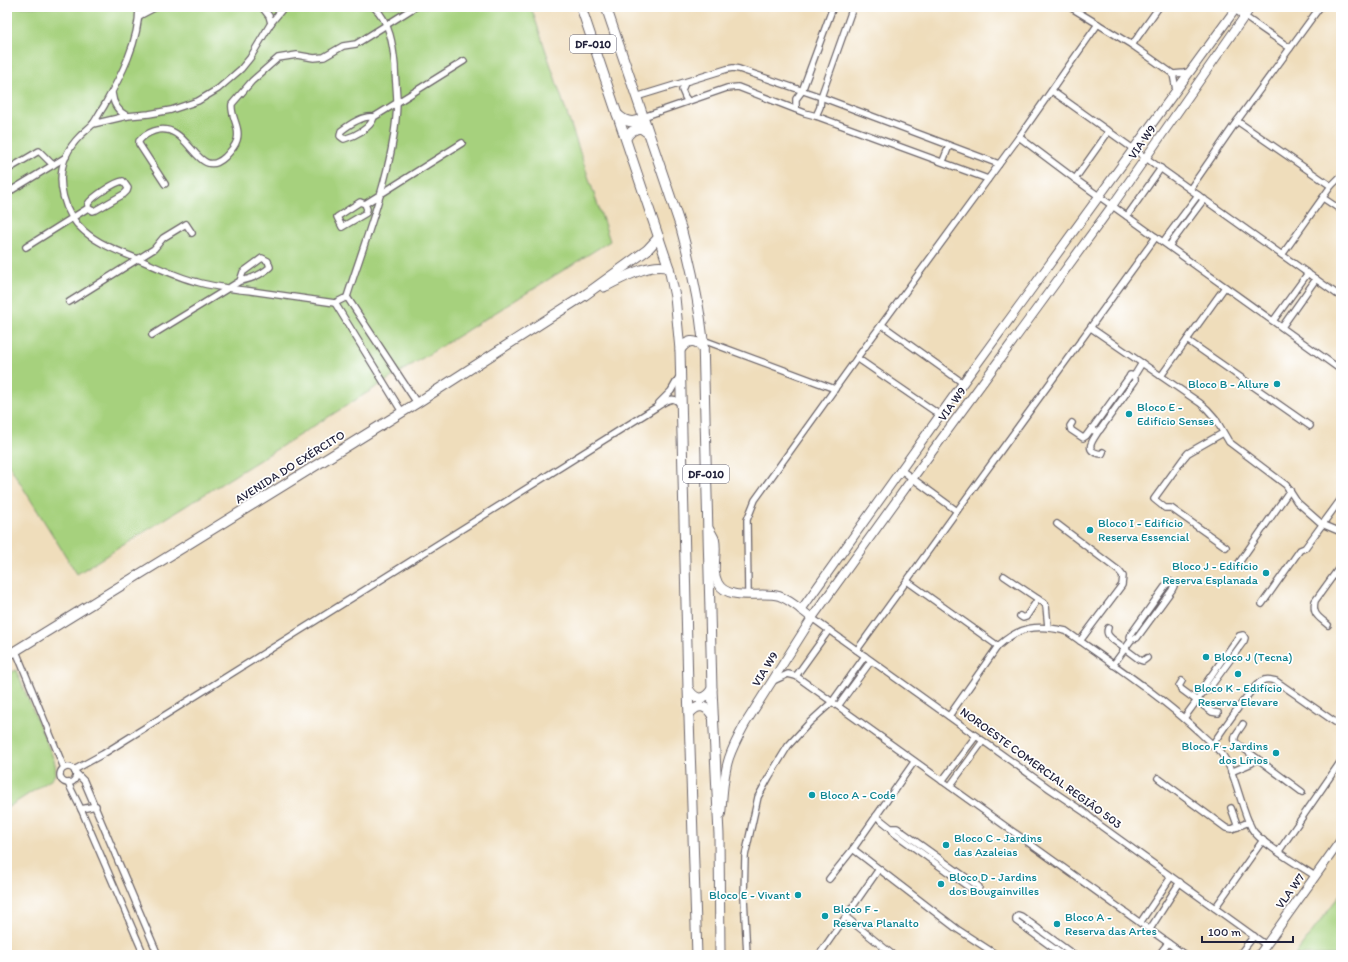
<svg xmlns="http://www.w3.org/2000/svg" width="1348" height="962" font-family="Itim,sans-serif">
<rect width="100%" height="100%" fill="#fff"/>
<filter id="ink" filterUnits="userSpaceOnUse"><feTurbulence type="fractalNoise" baseFrequency=".025" numOctaves="2"/><feDisplacementMap in="SourceGraphic" scale="8" xChannelSelector="R" yChannelSelector="G"/><feConvolveMatrix kernelMatrix="1 2 1 2 8 2 1 2 1" color-interpolation-filters="sRGB"/></filter>
<filter id="wash" filterUnits="userSpaceOnUse"><feTurbulence type="fractalNoise" baseFrequency=".012" numOctaves="4" result="noise"/><feDisplacementMap in="SourceGraphic" scale="16" xChannelSelector="R" yChannelSelector="G"/><feGaussianBlur stdDeviation="0.9" result="paint"/><feColorMatrix in="noise" values="0 0 0 0 0 0 0 0 0 0 0 0 0 0 0 0 0 1.4 0 .05"/><feComposite in="paint" operator="in"/></filter>
<g filter="url(#wash)">
<rect width="100%" height="100%" fill="#efddbb"/>
<!-- green -->
<g fill="#a6d17d" stroke="#647a5c">
<path d="M7 7H531L610 241 77 574 7 462Z"/>
<path d="M16 670 54 760C56 768 57 772 52 779L7 808V675Z"/>
<path d="M1341 893V955H1295Z"/>
</g>
</g>
<g filter="url(#ink)">
<g fill="none" stroke-linecap="round" stroke-linejoin="round">
<!-- street casing -->
<g stroke="#6a6368" stroke-width="8">
<g id="street">
<path d="M139 7C139 42 121 76 104 106 100 112 97 118 93 124 89 128 84 132 80 136 74 142 69 149 66 156 55 181 64 214 84 231 100 245 121 252 140 260 159 268 177 277 197 282 214 287 233 289 251 291 279 295 307 299 335 303L347 297C366 237 395 166 397 103 397 91 395 78 395 66 393 45 390 22 374 7"/>
<path d="M262 7 269 16 271 23"/>
<path d="M1070 7 1132 45 1173 74 1184 73 1189 72"/>
<path d="M1235 10 1290 48"/>
<path d="M139 16 156 7"/>
<path d="M1132 45 1159 7"/>
<path d="M1173 74 1176 90"/>
<path d="M685 83 682 90 685 97 688 101"/>
<path d="M1052 91 1341 297"/>
<path d="M112 93C113 103 117 111 127 116"/>
<path d="M636 97 727 69 733 68 739 69 821 97 999 164"/>
<path d="M796 109V99L802 91 833 7"/>
<path d="M816 116 820 107 821 97 853 7"/>
<path d="M374 117C371 128 355 136 344 139L340 136 341 131C350 124 363 115 374 117L464 61"/>
<path d="M643 117 727 88 738 87 805 113 816 116 988 179"/>
<path d="M1237 121 1331 186"/>
<path d="M93 124 127 116 149 114 171 110 198 101 218 89 241 69 250 58 271 23 284 7"/>
<path d="M1019 137 1075 179 1341 370"/>
<path d="M943 161 949 146"/>
<path d="M7 170 39 151 53 165"/>
<path d="M1075 179 1109 131"/>
<path d="M165 184 139 144V141C143 136 148 133 154 131 190 119 196 184 225 157 230 152 235 147 237 140 241 127 230 116 232 104L252 81 278 58 297 55 314 58 324 57 343 46 356 44 415 7"/>
<path d="M1190 189 1237 121 1320 7"/>
<path d="M7 193 66 157"/>
<path d="M1323 198 1341 210"/>
<path d="M365 204 367 209 366 213 342 227 337 217 360 202 365 204 462 143"/>
<path d="M1127 216 1161 168"/>
<path d="M1163 242 1198 195"/>
<path d="M1169 246 1204 199"/>
<path d="M26 247 88 208V204C92 197 115 182 123 181L128 188 127 191 124 194 96 210 93 211 88 208"/>
<path d="M1282 255 1331 186 1341 176"/>
<path d="M347 297 417 403"/>
<path d="M69 302 154 249 163 238 186 224 192 233"/>
<path d="M335 303 402 412"/>
<path d="M1273 321 1308 273"/>
<path d="M882 325 963 383"/>
<path d="M1282 327 1316 279"/>
<path d="M1091 328 1200 403 1207 409 1215 418 1229 442 1286 485 1297 502 1322 524 1341 532"/>
<path d="M152 335 240 281C252 279 261 275 270 267L268 261 262 258 243 272 240 281"/>
<path d="M703 340 835 389"/>
<path d="M1187 340 1310 426"/>
<path d="M857 358 940 415"/>
<path d="M1134 376 1135 379V381L1100 430 1097 432 1094 431 1093 427 1129 377 1130 375 1134 376 1142 363"/>
<path d="M1161 376 1225 287"/>
<path d="M659 403 671 391 679 377"/>
<path d="M1072 423 1070 426 1071 430 1083 438 1086 436 1092 428"/>
<path d="M1098 432C1092 441 1083 452 1102 454L1103 452"/>
<path d="M1223 433 1188 453 1183 459 1154 499 1165 508H1171L1226 547"/>
<path d="M901 470 957 511"/>
<path d="M1057 524 1119 571 1123 576 1122 585 1080 641"/>
<path d="M1236 567 1290 490"/>
<path d="M1004 576 1044 603 1046 606 1048 627"/>
<path d="M907 581 998 646"/>
<path d="M748 594 747 520 755 500 857 358 1019 137 1098 24"/>
<path d="M1262 604 1300 550 1305 548 1341 499"/>
<path d="M1020 616 1023 618 1026 617 1038 599"/>
<path d="M812 618 1050 789 1084 812 1101 826 1266 945"/>
<path d="M1328 625C1319 617 1312 615 1315 601L1341 565"/>
<path d="M1108 628C1106 633 1108 635 1112 639L1140 660 1143 661 1147 658"/>
<path d="M857 650 957 511 1156 237"/>
<path d="M16 651 64 768"/>
<path d="M1113 665 1132 639 1137 638 1172 590 1174 586 1171 582 1166 585 1131 634 1130 637 1132 639"/>
<path d="M796 676 829 630"/>
<path d="M775 680 788 674 796 676 1185 955"/>
<path d="M1182 681 1179 686 1181 689 1212 712 1218 713"/>
<path d="M838 706 871 661"/>
<path d="M949 716 998 646C1020 626 1037 624 1066 631 1111 663 1158 694 1199 732 1206 739 1215 746 1221 753 1236 771 1240 807 1252 829 1260 843 1300 866 1315 876"/>
<path d="M1184 718 1204 691H1206L1208 690 1244 641 1245 638 1243 635 1239 636 1203 687 1202 689 1204 691"/>
<path d="M1243 724C1240 730 1233 735 1235 742L1302 792"/>
<path d="M1212 745C1221 733 1252 685 1262 681 1267 678 1271 680 1276 681L1335 722"/>
<circle cx="68" cy="775" r="8"/>
<path d="M74 770 103 754 655 408C665 402 674 393 681 406"/>
<path d="M75 772 84 781 158 955"/>
<path d="M1231 772 1252 763 1256 758"/>
<path d="M1158 778 1226 828 1232 829 1249 822"/>
<path d="M942 781 976 736"/>
<path d="M68 783 81 809 144 955"/>
<path d="M950 786 983 741"/>
<path d="M1231 808 1238 827"/>
<path d="M81 809 96 806"/>
<path d="M876 816 891 828 894 833 974 891H978L979 887 978 886 897 828H891"/>
<path d="M853 849 957 929 997 955"/>
<path d="M1279 851 1341 761"/>
<path d="M829 879 853 849 914 762"/>
<path d="M1215 908 1263 840"/>
<path d="M846 917 893 955"/>
<path d="M1140 923 1171 877"/>
<path d="M1150 929 1180 882"/>
<path d="M747 955 744 897 745 856 758 797 769 777 788 746 810 722 832 702 865 656"/>
<path d="M819 955 879 869"/>
<path d="M1063 955 1016 921V918L1018 915 1021 916 1074 955"/>
<path d="M1159 955 1168 943"/>
<path d="M1239 955 1254 936"/>
</g>
</g>
<!-- secondary casing -->
<g stroke="#6a6368" stroke-width="10">
<g id="secondary">
<path d="M708 527C710 531 714 536 715 540 718 554 711 570 718 583 728 602 762 591 779 596 791 600 802 611 812 618"/>
<path d="M801 610 963 383 1237 7"/>
<path d="M721 814C723 796 723 776 729 758 733 746 739 735 745 724L812 618 912 479 1112 206 1251 7"/>
<path d="M1259 955 1341 840"/>
</g>
</g>
<!-- primary casing -->
<g stroke="#6a6368" stroke-width="11">
<g id="primary">
<path d="M581 7 669 268 675 297 680 350 688 688 697 955"/>
<path d="M606 7 681 228C691 265 699 302 703 340L712 689 719 835 720 955"/>
<path d="M617 114C625 122 634 125 643 117"/>
<path d="M626 138C630 132 633 129 641 128L648 133"/>
<path d="M604 287C621 279 651 261 669 268"/>
<path d="M680 350C687 340 695 338 703 348"/>
<path d="M7 656 417 403 585 295 647 250 659 237"/>
<path d="M688 688C695 701 704 701 712 689"/>
<path d="M689 714C698 703 707 705 713 717"/>
</g>
</g>
<!-- street -->
<use href="#street" stroke="#fff" stroke-width="5.5"/>
<!-- secondary -->
<use href="#secondary" stroke="#fff" stroke-width="8"/>
<!-- primary -->
<use href="#primary" stroke="#fff" stroke-width="9"/>
</g>
</g>
<!-- markers -->
<g fill="#0f9aa8" stroke="#fff" stroke-width="1.5">
<circle cx="1277" cy="384" r="4"/>
<circle cx="1129" cy="414" r="4"/>
<circle cx="1090" cy="530" r="4"/>
<circle cx="1266" cy="573" r="4"/>
<circle cx="1206" cy="657" r="4"/>
<circle cx="1238" cy="674" r="4"/>
<circle cx="1276" cy="753" r="4"/>
<circle cx="812" cy="795" r="4"/>
<circle cx="946" cy="845" r="4"/>
<circle cx="941" cy="884" r="4"/>
<circle cx="798" cy="895" r="4"/>
<circle cx="825" cy="916" r="4"/>
<circle cx="1057" cy="924" r="4"/>
</g>
<g text-anchor="middle" dominant-baseline="central" stroke-width="3.5" stroke-linejoin="round" paint-order="stroke">
<!-- shield labels -->
<g fill="#fff" stroke="#646476" stroke-width="1">
<rect x="570" y="35" width="46" height="18" rx="3"/>
<rect x="683" y="465" width="46" height="18" rx="3"/>
</g>
<g font-size="11" font-weight="bold" fill="#22223b">
<text x="593" y="44">DF-010</text>
<text x="706" y="474">DF-010</text>
</g>
<!-- street labels -->
<g font-size="12" fill="#22223b" stroke="#fff">
<text transform="translate(1142 142) rotate(-55)">VIA W9</text>
<text transform="translate(952 404) rotate(-54)">VIA W9</text>
<text transform="translate(290 467) rotate(-32)">AVENIDA DO EXÉRCITO</text>
<text transform="translate(765 669) rotate(-58)">VIA W9</text>
<text transform="translate(1041 768) rotate(36)">NOROESTE COMERCIAL REGIÃO 503</text>
<text transform="translate(1290 891) rotate(-54)">VLA W7</text>
</g>
<!-- culture labels -->
<g font-size="12" fill="#0d838f" stroke="#fff" text-anchor="start">
<text x="1269" y="384" text-anchor="end">Bloco B - Allure</text>
<text x="1137" y="407">Bloco E -<tspan x="1137" dy="14">Edifício Senses</tspan></text>
<text x="1098" y="523">Bloco I - Edifício<tspan x="1098" dy="14">Reserva Essencial</tspan></text>
<text x="1258" y="566" text-anchor="end">Bloco J - Edifício<tspan x="1258" dy="14">Reserva Esplanada</tspan></text>
<text x="1214" y="657">Bloco J (Tecna)</text>
<text x="1238" y="688" text-anchor="middle">Bloco K - Edifício<tspan x="1238" dy="14">Reserva Elevare</tspan></text>
<text x="1268" y="746" text-anchor="end">Bloco F - Jardins<tspan x="1268" dy="14">dos Lírios</tspan></text>
<text x="820" y="795">Bloco A - Code</text>
<text x="954" y="838">Bloco C - Jardins<tspan x="954" dy="14">das Azaleias</tspan></text>
<text x="949" y="877">Bloco D - Jardins<tspan x="949" dy="14">dos Bougainvilles</tspan></text>
<text x="790" y="895" text-anchor="end">Bloco E - Vivant</text>
<text x="833" y="909">Bloco F -<tspan x="833" dy="14">Reserva Planalto</tspan></text>
<text x="1065" y="917">Bloco A -<tspan x="1065" dy="14">Reserva das Artes</tspan></text>
</g>
</g>
<!-- margin -->
<rect width="1348" height="962" fill="none" stroke="#fff" stroke-width="24"/>
<!-- scale -->
<path d="M1202 936v6h91v-6" fill="none" stroke="#22223b" stroke-width="2"/>
<text x="1208" y="936" font-size="12" fill="#22223b" stroke="#ffffff" stroke-width="3" paint-order="stroke">100 m</text>
</svg>
